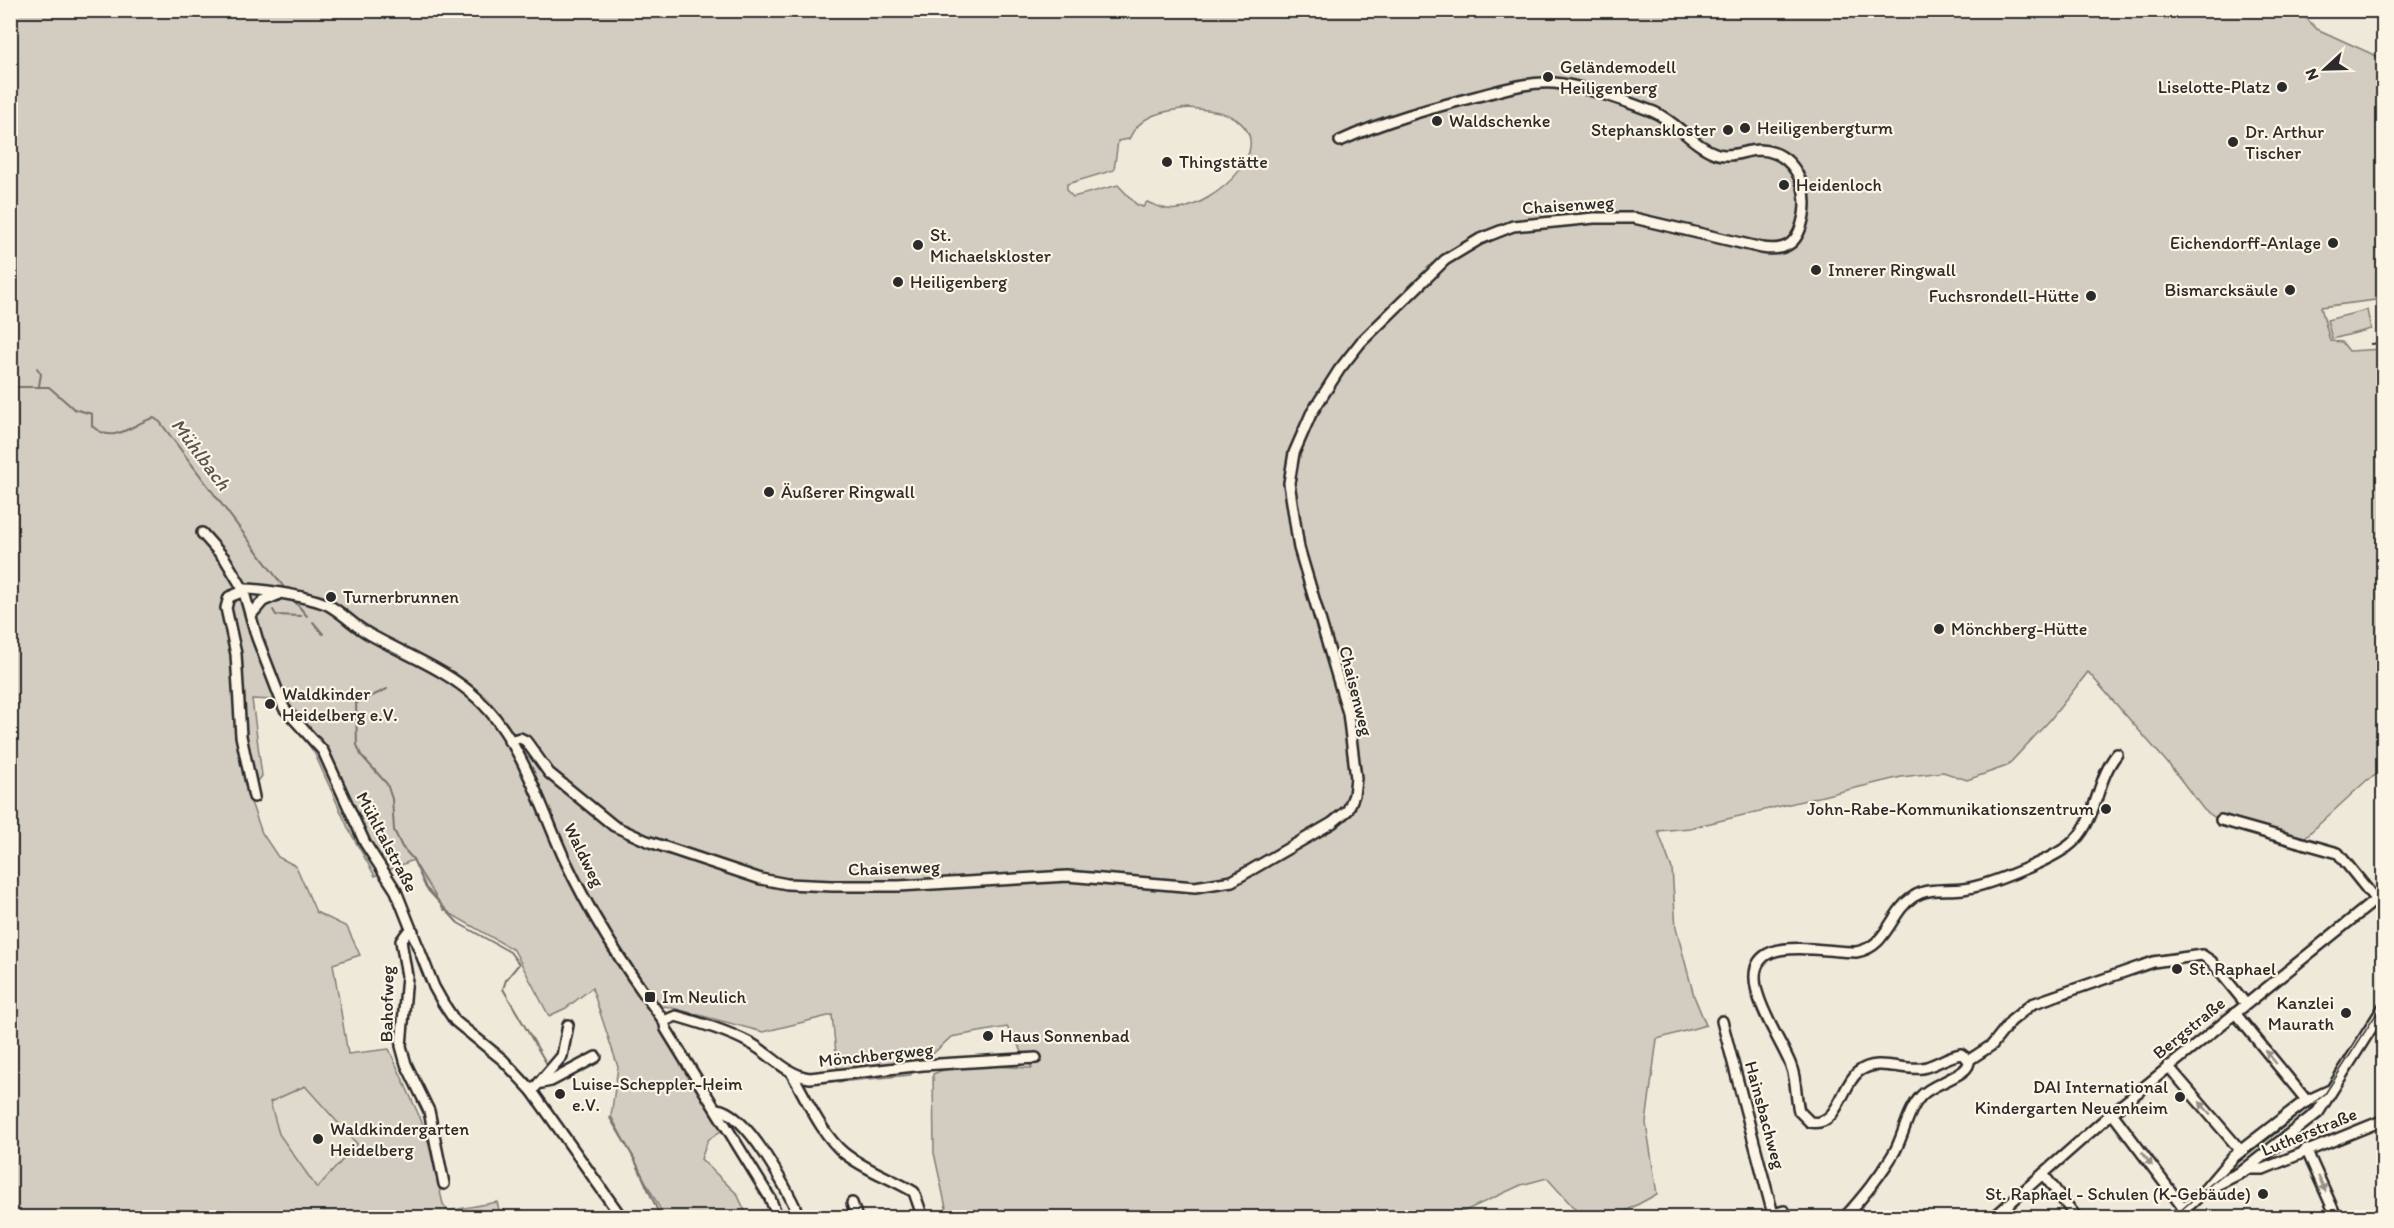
<svg xmlns="http://www.w3.org/2000/svg" width="2394" height="1228" font-family="Itim,sans-serif">
<rect width="100%" height="100%" fill="#efe9da"/>
<filter id="ink" filterUnits="userSpaceOnUse"><feTurbulence type="fractalNoise" baseFrequency=".0167" numOctaves="2"/><feDisplacementMap in="SourceGraphic" scale="12" xChannelSelector="R" yChannelSelector="G"/><feConvolveMatrix kernelMatrix="1 2 1 2 8 2 1 2 1" color-interpolation-filters="sRGB"/></filter>
<g filter="url(#ink)">
<!-- built -->
<path fill="#e0dacc" d="M305 1086 357 1145 317 1189 279 1134 270 1102Z"/>
<!-- green -->
<g fill="#d2cdc0" stroke="#7e7c76" stroke-width="1.5" fill-rule="evenodd">
<path d="M10 11H2299L2317 29 2383 59V299L2321 307 2330 341 2342 342 2349 351 2382 349 2383 351V771L2367 780 2302 840 2223 823 2204 810 2171 767 2088 672 2050 720 2007 766 1967 780 1943 772 1901 777 1690 828 1658 831 1672 869 1676 928 1694 996 1706 1025 1657 1039 1646 1123 1657 1194 1615 1217H1582L1547 1178 1521 1185 1460 1213 1457 1217H948L934 1153 933 1074C960 1061 1001 1067 1032 1068L1007 1027 951 1037 910 1075 839 1082 832 1015 763 1032 665 1006 659 1011 656 1021 725 1128 708 1140 701 1159 737 1194 748 1217 665 1218 611 1116 618 1067 592 988 566 1008 549 1016 514 950 444 910 413 860 375 876 349 830 314 752 274 700 252 699 262 776 248 794 262 833 278 857 296 866 316 912 347 927 360 955 333 964 348 1054 389 1049 425 1129 443 1204 448 1211 497 1202 501 1217H11ZM1189 108C1204 110 1221 110 1234 118 1282 148 1212 206 1178 209 1167 211 1157 206 1147 202L1143 207 1136 204 1118 185 1073 197 1067 191V184L1114 170 1118 141 1129 139C1140 114 1164 111 1189 108ZM305 1086 357 1144 317 1188 279 1134 270 1102Z"/>
<path d="M2367 310 2371 329 2332 339 2327 320Z"/>
</g>
<g fill="none" stroke-linecap="round" stroke-linejoin="round">
<!-- stream -->
<g stroke="#75736d" stroke-width="2">
<path d="M37 368 41 374 39 386"/>
<path d="M10 381V383"/>
<path d="M10 387H49L74 409 92 414V426C115 447 133 422 154 418L160 422 283 586"/>
<path d="M296 603 307 616"/>
<path d="M273 610 276 615 301 616"/>
<path d="M313 622 323 634"/>
<path d="M356 702 357 745 361 755 387 784 392 799 394 830 402 847 413 859 426 888 458 923 510 952 519 964 506 980 503 989 548 1066"/>
<path d="M357 703 387 689"/>
<path d="M610 1118 634 1158 661 1218"/>
</g>
<!-- minor casing -->
<g stroke="#2b2b2b" stroke-width="14">
<g id="minor">
<path d="M202 533 225 559 243 589 257 638 284 708 323 751 365 843 396 891 434 987 443 1003 455 1021 503 1060 532 1091 622 1218"/>
<path d="M243 589C262 589 311 597 328 605 343 613 354 626 369 634 406 655 446 669 478 699 520 738 541 807 564 858 591 916 626 970 664 1021L666 1029 770 1198 778 1218"/>
<path d="M244 591 229 597 226 608 236 654 241 736 254 797"/>
<path d="M251 615 263 601 277 595"/>
<path d="M509 741 520 738 526 741 549 773 614 826 647 841 761 879 787 884 832 886H899L1067 876 1195 887 1232 881 1332 823 1348 810 1354 795 1356 778 1348 713 1299 548 1289 483 1294 453 1311 414 1339 370 1361 342 1445 260 1480 239 1513 226 1594 218H1634L1762 248C1788 252 1799 242 1804 215 1809 185 1793 151 1759 150 1745 150 1732 158 1718 154 1694 147 1677 122 1654 112 1628 102 1581 85 1554 83 1529 81 1502 90 1478 96 1431 108 1384 121 1340 141"/>
<path d="M2221 820 2338 853 2375 899"/>
<path d="M413 931 406 934 401 941 407 976 401 1046 406 1064 429 1111 444 1184"/>
<path d="M2235 1013 2307 1101"/>
<path d="M664 1021 676 1016C700 1023 728 1031 750 1043 771 1054 786 1075 810 1078L923 1065 1036 1058"/>
<path d="M1722 1021 1774 1218"/>
<path d="M1969 1060 1961 1054C1947 1056 1935 1066 1922 1068 1900 1071 1878 1057 1858 1072 1841 1086 1838 1128 1810 1122L1799 1111C1795 1096 1797 1081 1791 1066 1782 1039 1728 969 1772 952 1793 944 1833 952 1856 952 1888 947 1890 912 1913 897 1928 887 1946 891 1963 889 1987 886 2059 858 2075 840 2098 816 2096 780 2117 754"/>
<path d="M1969 1060 1992 1045 2011 1021 2032 1004 2153 962 2202 955 2211 961 2246 1004"/>
<path d="M2168 1066 2241 1151"/>
<path d="M792 1074C806 1098 822 1135 844 1153 865 1170 891 1178 914 1192L923 1218"/>
<path d="M542 1083 551 1081 596 1057"/>
<path d="M532 1091 562 1056 568 1025"/>
<path d="M717 1109C747 1112 788 1191 800 1218"/>
<path d="M2112 1113 2184 1209"/>
<path d="M2306 1149 2337 1218"/>
<path d="M2247 1169H2263L2384 1120"/>
<path d="M2043 1174 2077 1218"/>
<path d="M852 1203 857 1218"/>
<path d="M1773 1214 1784 1211 1791 1218"/>
<path d="M1844 1218C1863 1197 1881 1175 1895 1151 1904 1134 1908 1110 1921 1096 1933 1082 1971 1076 1969 1060"/>
<path d="M1993 1218 2112 1113 2384 893"/>
</g>
</g>
<!-- major casing -->
<g stroke="#2b2b2b" stroke-width="15">
<g id="major">
<path d="M2205 1190 2242 1172 2318 1112 2384 1007"/>
<path d="M2175 1218 2205 1190 2233 1157 2303 1103 2329 1091"/>
</g>
</g>
<!-- minor -->
<use href="#minor" stroke="#fcf5e5" stroke-width="9"/>
<!-- major -->
<use href="#major" stroke="#fcf5e5" stroke-width="10"/>
<!-- tram -->
<path stroke="#2b2b2b" stroke-width="1.5" d="M2172 1218 2211 1184 2325 1094 2384 1002"/>
<!-- rail -->
<path stroke="#2b2b2b" stroke-width="2" stroke-dasharray="9 4.5" stroke-linecap="butt" d="M2370 344 2384 343"/>
</g>
<!-- one-way arrows -->
<defs><path id="oneway-solid" d="M-6-.8H1V-3.2L6.5 0L1 3.2V.8H-6Z" transform="scale(1.5)"/></defs>
<g fill="#949088">
<use href="#oneway-solid" transform="translate(2271 1057) rotate(-129)"/>
<use href="#oneway-solid" transform="translate(2205 1108) rotate(-131)"/>
<use href="#oneway-solid" transform="translate(2147 1159) rotate(53)"/>
<use href="#oneway-solid" transform="translate(2322 1184) rotate(65)"/>
</g>
</g>
<!-- markers -->
<g fill="#2b2b2b" stroke="#fcf5e5" stroke-width="2">
<circle cx="1548" cy="77" r="6"/>
<circle cx="2282" cy="87" r="6"/>
<circle cx="1437" cy="121" r="6"/>
<circle cx="1745" cy="128" r="6"/>
<circle cx="1728" cy="130" r="6"/>
<circle cx="2233" cy="142" r="6"/>
<circle cx="1167" cy="162" r="6"/>
<circle cx="1784" cy="185" r="6"/>
<circle cx="2333" cy="243" r="6"/>
<circle cx="918" cy="245" r="6"/>
<circle cx="1816" cy="270" r="6"/>
<circle cx="898" cy="282" r="6"/>
<circle cx="2290" cy="290" r="6"/>
<circle cx="2091" cy="296" r="6"/>
<circle cx="769" cy="492" r="6"/>
<circle cx="331" cy="597" r="6"/>
<circle cx="1939" cy="629" r="6"/>
<circle cx="270" cy="704" r="6"/>
<circle cx="2106" cy="809" r="6"/>
<circle cx="2177" cy="969" r="6"/>
<rect x="644" y="991" width="12" height="12" rx="3"/>
<circle cx="2346" cy="1013" r="6"/>
<circle cx="988" cy="1036" r="6"/>
<circle cx="560" cy="1094" r="6"/>
<circle cx="2180" cy="1097" r="6"/>
<circle cx="318" cy="1139" r="6"/>
<circle cx="2263" cy="1194" r="6"/>
</g>
<g text-anchor="middle" dominant-baseline="central" stroke-width="4.5" stroke-linejoin="round" paint-order="stroke">
<!-- poi labels -->
<g font-size="18" fill="#2b2b2b" stroke="#fcf5e5" text-anchor="start">
<text x="1560" y="67">Geländemodell<tspan x="1560" dy="21">Heiligenberg</tspan></text>
<text x="2270" y="87" text-anchor="end">Liselotte-Platz</text>
<text x="1449" y="121">Waldschenke</text>
<text x="1757" y="128">Heiligenbergturm</text>
<text x="1716" y="130" text-anchor="end">Stephanskloster</text>
<text x="2245" y="132">Dr. Arthur<tspan x="2245" dy="21">Tischer</tspan></text>
<text x="1179" y="162">Thingstätte</text>
<text x="1796" y="185">Heidenloch</text>
<text x="930" y="235">St.<tspan x="930" dy="21">Michaelskloster</tspan></text>
<text x="2321" y="243" text-anchor="end">Eichendorff-Anlage</text>
<text x="1828" y="270">Innerer Ringwall</text>
<text x="910" y="282">Heiligenberg</text>
<text x="2278" y="290" text-anchor="end">Bismarcksäule</text>
<text x="2079" y="296" text-anchor="end">Fuchsrondell-Hütte</text>
<text x="781" y="492">Äußerer Ringwall</text>
<text x="343" y="597">Turnerbrunnen</text>
<text x="1951" y="629">Mönchberg-Hütte</text>
<text x="282" y="694">Waldkinder<tspan x="282" dy="21">Heidelberg e.V.</tspan></text>
<text x="2094" y="809" text-anchor="end">John-Rabe-Kommunikationszentrum</text>
<text x="2189" y="969">St. Raphael</text>
<text x="662" y="997">Im Neulich</text>
<text x="2334" y="1003" text-anchor="end">Kanzlei<tspan x="2334" dy="21">Maurath</tspan></text>
<text x="1000" y="1036">Haus Sonnenbad</text>
<text x="572" y="1084">Luise-Scheppler-Heim<tspan x="572" dy="21">e.V.</tspan></text>
<text x="2168" y="1087" text-anchor="end">DAI International<tspan x="2168" dy="21">Kindergarten Neuenheim</tspan></text>
<text x="330" y="1129">Waldkindergarten<tspan x="330" dy="21">Heidelberg</tspan></text>
<text x="2251" y="1194" text-anchor="end">St. Raphael - Schulen (K-Gebäude)</text>
</g>
<!-- street labels -->
<g font-size="18" fill="#2b2b2b" stroke="#fcf5e5">
<text transform="translate(1568 205) rotate(-4)">Chaisenweg</text>
<text transform="translate(1356 691) rotate(76)">Chaisenweg</text>
<text transform="translate(387 842) rotate(62)">Mühltalstraße</text>
<text transform="translate(584 855) rotate(64)">Waldweg</text>
<text transform="translate(894 868) rotate(-2)">Chaisenweg</text>
<text transform="translate(387 1004) rotate(-89)">Bahofweg</text>
<text transform="translate(2189 1028) rotate(-39)">Bergstraße</text>
<text transform="translate(876 1055) rotate(-6)">Mönchbergweg</text>
<text transform="translate(1765 1115) rotate(75)">Hainsbachweg</text>
<text transform="translate(2309 1132) rotate(-22)">Lutherstraße</text>
</g>
<!-- water labels -->
<g font-size="20" font-style="italic" fill="#565552" stroke="#fcf5e5">
<text transform="translate(201 454) rotate(53)">Mühlbach</text>
</g>
</g>
<!-- margin -->
<rect width="2394" height="1228" fill="none" stroke="#fcf5e5" stroke-width="36"/>
<rect x="18" y="18" width="2358" height="1192" fill="none" stroke="#2b2b2b" stroke-width="2" filter="url(#ink)"/>
<!-- north arrow -->
<g transform="translate(2325 69) rotate(248)" stroke="#fcf5e5" stroke-width="4.5" paint-order="stroke">
<path d="M0-4.5L10 22L0 15L-10 22Z" fill="#2b2b2b"/>
<text y="-9" font-size="16" font-weight="bold" text-anchor="middle" fill="#2b2b2b">N</text>
</g>
</svg>
